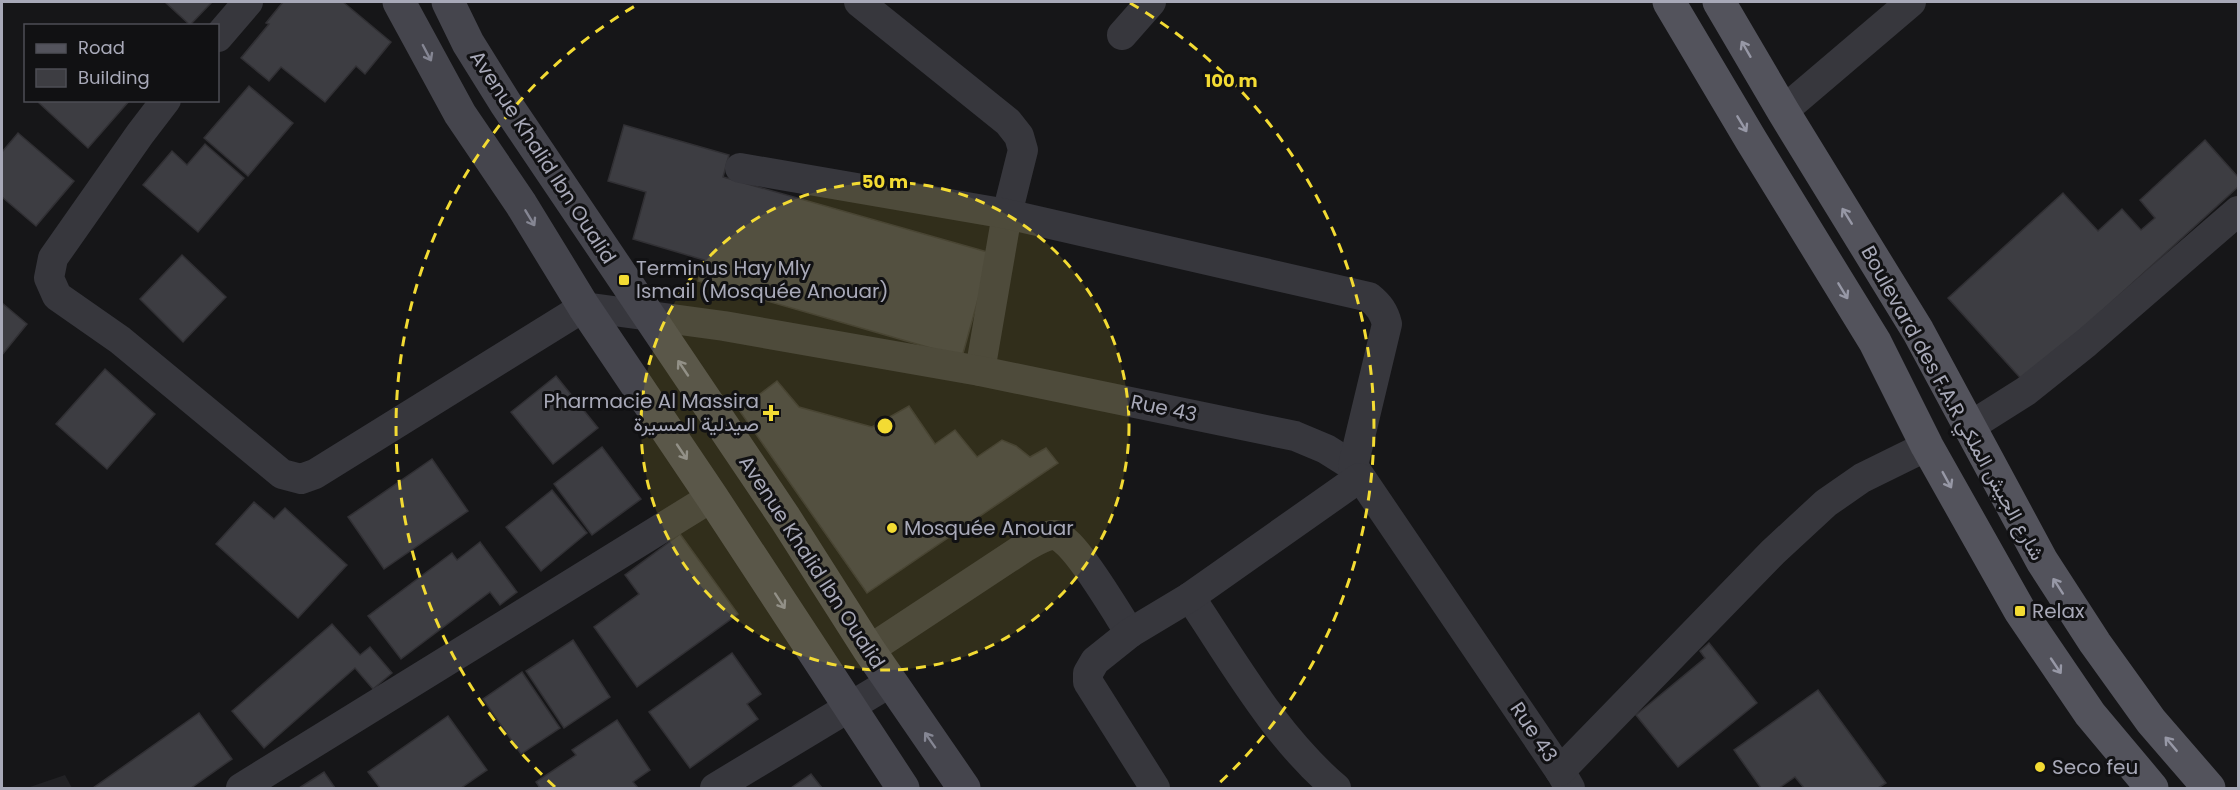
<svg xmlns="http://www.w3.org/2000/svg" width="2240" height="790" font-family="Poppins,Vazirmatn,sans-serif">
<rect width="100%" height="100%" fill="#161618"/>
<!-- built -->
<path fill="#222225" d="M65 775 72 788H27Z"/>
<!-- building -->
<g fill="#3d3d42" stroke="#313034" stroke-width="1.5">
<path d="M165 2H212L190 25Z"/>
<path d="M283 2H343L391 42 365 74 356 66 325 102 281 67 269 81 241 58 269 24 266 23Z"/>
<path d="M249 86 293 123 248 176 204 138Z"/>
<path d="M41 100H130L88 148 39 103Z"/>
<path d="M624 125 729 155 723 177 991 253 962 357 698 281 704 260 633 239 646 192 608 181Z"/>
<path d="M18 133 74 181 36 226 2 197V152Z"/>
<path d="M2205 140 2238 177V187L2024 382 1948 298 2063 193 2098 231 2122 209 2141 230 2155 218 2140 200Z"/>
<path d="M205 144 244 178 198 232 143 185 172 151 187 165Z"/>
<path d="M182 255 226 297 183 342 140 299Z"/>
<path d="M2 303 27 324 2 355Z"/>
<path d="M105 369 155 414 107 469 56 424Z"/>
<path d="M556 376 598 428 553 464 511 412Z"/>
<path d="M777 381 799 407 872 427 909 406 935 444 955 430 977 457 1002 440 1016 446 1030 457 1046 448 1058 463 867 593 739 410Z"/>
<path d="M602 447 641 499 592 535 554 484Z"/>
<path d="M432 459 468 511 384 569 348 517Z"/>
<path d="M552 490 587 533 541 571 506 527Z"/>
<path d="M254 502 274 519 285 508 347 565 298 618 216 544Z"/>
<path d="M680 534 738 614 637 687 594 627 639 594 625 575Z"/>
<path d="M480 542 517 592 500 605 490 592 401 659 368 616 452 553 457 560Z"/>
<path d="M332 624 360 655 370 647 392 673 373 689 355 668 264 748 232 711Z"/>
<path d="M573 640 610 697 564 728 526 671Z"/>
<path d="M1709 643 1757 703 1678 767 1636 715 1705 658 1700 651Z"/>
<path d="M732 653 761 694 747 704 758 719 690 768 649 712Z"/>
<path d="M522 672 560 728 521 754 483 699Z"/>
<path d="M1818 690 1886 783 1878 788H1804L1795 777 1779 788H1761L1734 750Z"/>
<path d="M199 713 232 759 191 788H93Z"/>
<path d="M448 716 487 770 461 788H380L368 772Z"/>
<path d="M617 720 650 770 633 782 638 788H540L536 782 576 755 572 750Z"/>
<path d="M324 772 335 788H299Z"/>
<path d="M811 774 822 788H791Z"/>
</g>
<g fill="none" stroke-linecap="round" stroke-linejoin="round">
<!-- minor -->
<g stroke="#37373d" stroke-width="30">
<path d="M859 2 1008 122 1019 136 1023 150 1007 214 980 371"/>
<path d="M1122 35 1151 2"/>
<path d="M218 37 248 2"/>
<path d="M166 100 140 134 53 258 49 278 57 296 120 340 282 474 301 479 315 474 584 307 724 326 980 371 1295 436 1326 449 1353 466 1560 771 1570 788"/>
<path d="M1783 111 1911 2"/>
<path d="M740 168 1007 214 1369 297C1379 305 1384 312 1387 324L1353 466"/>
<path d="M1969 427 2026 391 2086 343 2238 211"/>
<path d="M1190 597C1235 664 1275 736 1336 788"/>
<path d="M869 650 1025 547C1033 543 1045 534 1055 535 1073 537 1118 615 1130 633"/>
<path d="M1560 771 1773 552 1826 503 1862 478 1927 446"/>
<path d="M241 788 712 497"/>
<path d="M715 788 891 682"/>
<path d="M1155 788 1088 682V673L1095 661 1130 633 1190 597 1359 478"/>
</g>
<!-- secondary -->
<g stroke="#45454d" stroke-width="33">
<path d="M399 2 460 114 521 204 584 307 712 497 903 788"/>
<path d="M448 2 468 43 506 104 785 518 869 650 964 788"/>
</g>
<!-- primary -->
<g stroke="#53535c" stroke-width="33">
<path d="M1669 2 1751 140 1875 342 1927 446 2020 611 2090 714 2152 788"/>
<path d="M1719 2 1783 111 1918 331 2042 561 2095 643 2151 721 2209 788"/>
</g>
</g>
<!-- one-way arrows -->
<defs><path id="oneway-shaft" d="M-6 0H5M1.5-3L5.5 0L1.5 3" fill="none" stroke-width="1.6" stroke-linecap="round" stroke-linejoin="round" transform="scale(1.5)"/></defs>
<g stroke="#9798a6">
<use href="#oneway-shaft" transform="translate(1746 49) rotate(-120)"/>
<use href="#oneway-shaft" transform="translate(1742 124) rotate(59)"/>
<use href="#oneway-shaft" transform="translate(1847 216) rotate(-122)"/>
<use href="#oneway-shaft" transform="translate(1843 291) rotate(59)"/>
<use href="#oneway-shaft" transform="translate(1947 480) rotate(61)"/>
<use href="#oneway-shaft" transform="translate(2058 586) rotate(-123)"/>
<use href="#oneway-shaft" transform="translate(2056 666) rotate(56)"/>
<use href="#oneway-shaft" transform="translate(2171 744) rotate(-130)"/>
</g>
<g stroke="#858693">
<use href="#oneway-shaft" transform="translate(427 53) rotate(62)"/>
<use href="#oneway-shaft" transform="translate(530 218) rotate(59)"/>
<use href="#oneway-shaft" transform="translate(683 368) rotate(-124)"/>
<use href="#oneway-shaft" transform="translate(682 452) rotate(56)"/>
<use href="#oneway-shaft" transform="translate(780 601) rotate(57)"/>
<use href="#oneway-shaft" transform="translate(930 740) rotate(-125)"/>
</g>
<!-- distance rings -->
<circle cx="885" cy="426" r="244" fill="#f3db33" fill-opacity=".12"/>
<g fill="none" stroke="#f3db33" stroke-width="3" stroke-dasharray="10 8">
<circle cx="885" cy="426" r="244"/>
<path d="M555 787A489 489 0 0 1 640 3M1130 3A489 489 0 0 1 1215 787"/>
</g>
<!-- markers -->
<g fill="#f3db33" stroke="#111113" stroke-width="2">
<rect x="618" y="274" width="12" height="12" rx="3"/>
<path d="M768 404h6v6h6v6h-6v6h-6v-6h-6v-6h6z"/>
<circle cx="892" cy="528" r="6"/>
<rect x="2014" y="605" width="12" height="12" rx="3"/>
<circle cx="2040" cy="767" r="6"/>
</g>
<g text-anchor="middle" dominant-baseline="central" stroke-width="6" stroke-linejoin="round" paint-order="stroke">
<!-- street labels -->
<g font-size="20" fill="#a8a9b8" stroke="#111113">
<text transform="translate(543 157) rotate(57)">Avenue Khalid Ibn Oualid</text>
<text transform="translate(1953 403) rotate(61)">Boulevard des F.A.R شارع الجيش الملكي</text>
<text transform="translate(1164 408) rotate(12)">Rue 43</text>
<text transform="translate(812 562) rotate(57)">Avenue Khalid Ibn Oualid</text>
<text transform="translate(1534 732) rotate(56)">Rue 43</text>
</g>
<!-- poi labels -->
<g font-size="20" fill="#a8a9b8" stroke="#111113" text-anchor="start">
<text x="636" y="268">Terminus Hay Mly<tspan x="636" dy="23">Ismail (Mosquée Anouar)</tspan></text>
<text x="759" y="401" text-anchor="end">Pharmacie Al Massira<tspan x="759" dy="23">صيدلية المسيرة</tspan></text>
<text x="904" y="528">Mosquée Anouar</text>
<text x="2032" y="611">Relax</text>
<text x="2052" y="767">Seco feu</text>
</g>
</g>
<circle cx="885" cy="426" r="9" fill="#f3db33" stroke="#111113" stroke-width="3"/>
<g font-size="18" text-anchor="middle" font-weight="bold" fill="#f3db33" stroke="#111113" stroke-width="6" stroke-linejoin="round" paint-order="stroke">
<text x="1231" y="87">100 m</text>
<text x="885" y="188">50 m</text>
</g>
<!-- border -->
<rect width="2240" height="790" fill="none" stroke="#a8a9b8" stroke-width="6"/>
<!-- legend -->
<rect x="24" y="24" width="195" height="78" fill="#111113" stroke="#4d4e55" stroke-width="1.5"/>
<rect x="36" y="44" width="30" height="9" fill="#53535c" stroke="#4d4e55" stroke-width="1.5"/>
<text x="78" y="54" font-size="18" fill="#a8a9b8">Road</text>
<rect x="36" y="69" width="30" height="18" fill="#3d3d42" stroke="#4d4e55" stroke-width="1.5"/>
<text x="78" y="84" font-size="18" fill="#a8a9b8">Building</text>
</svg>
